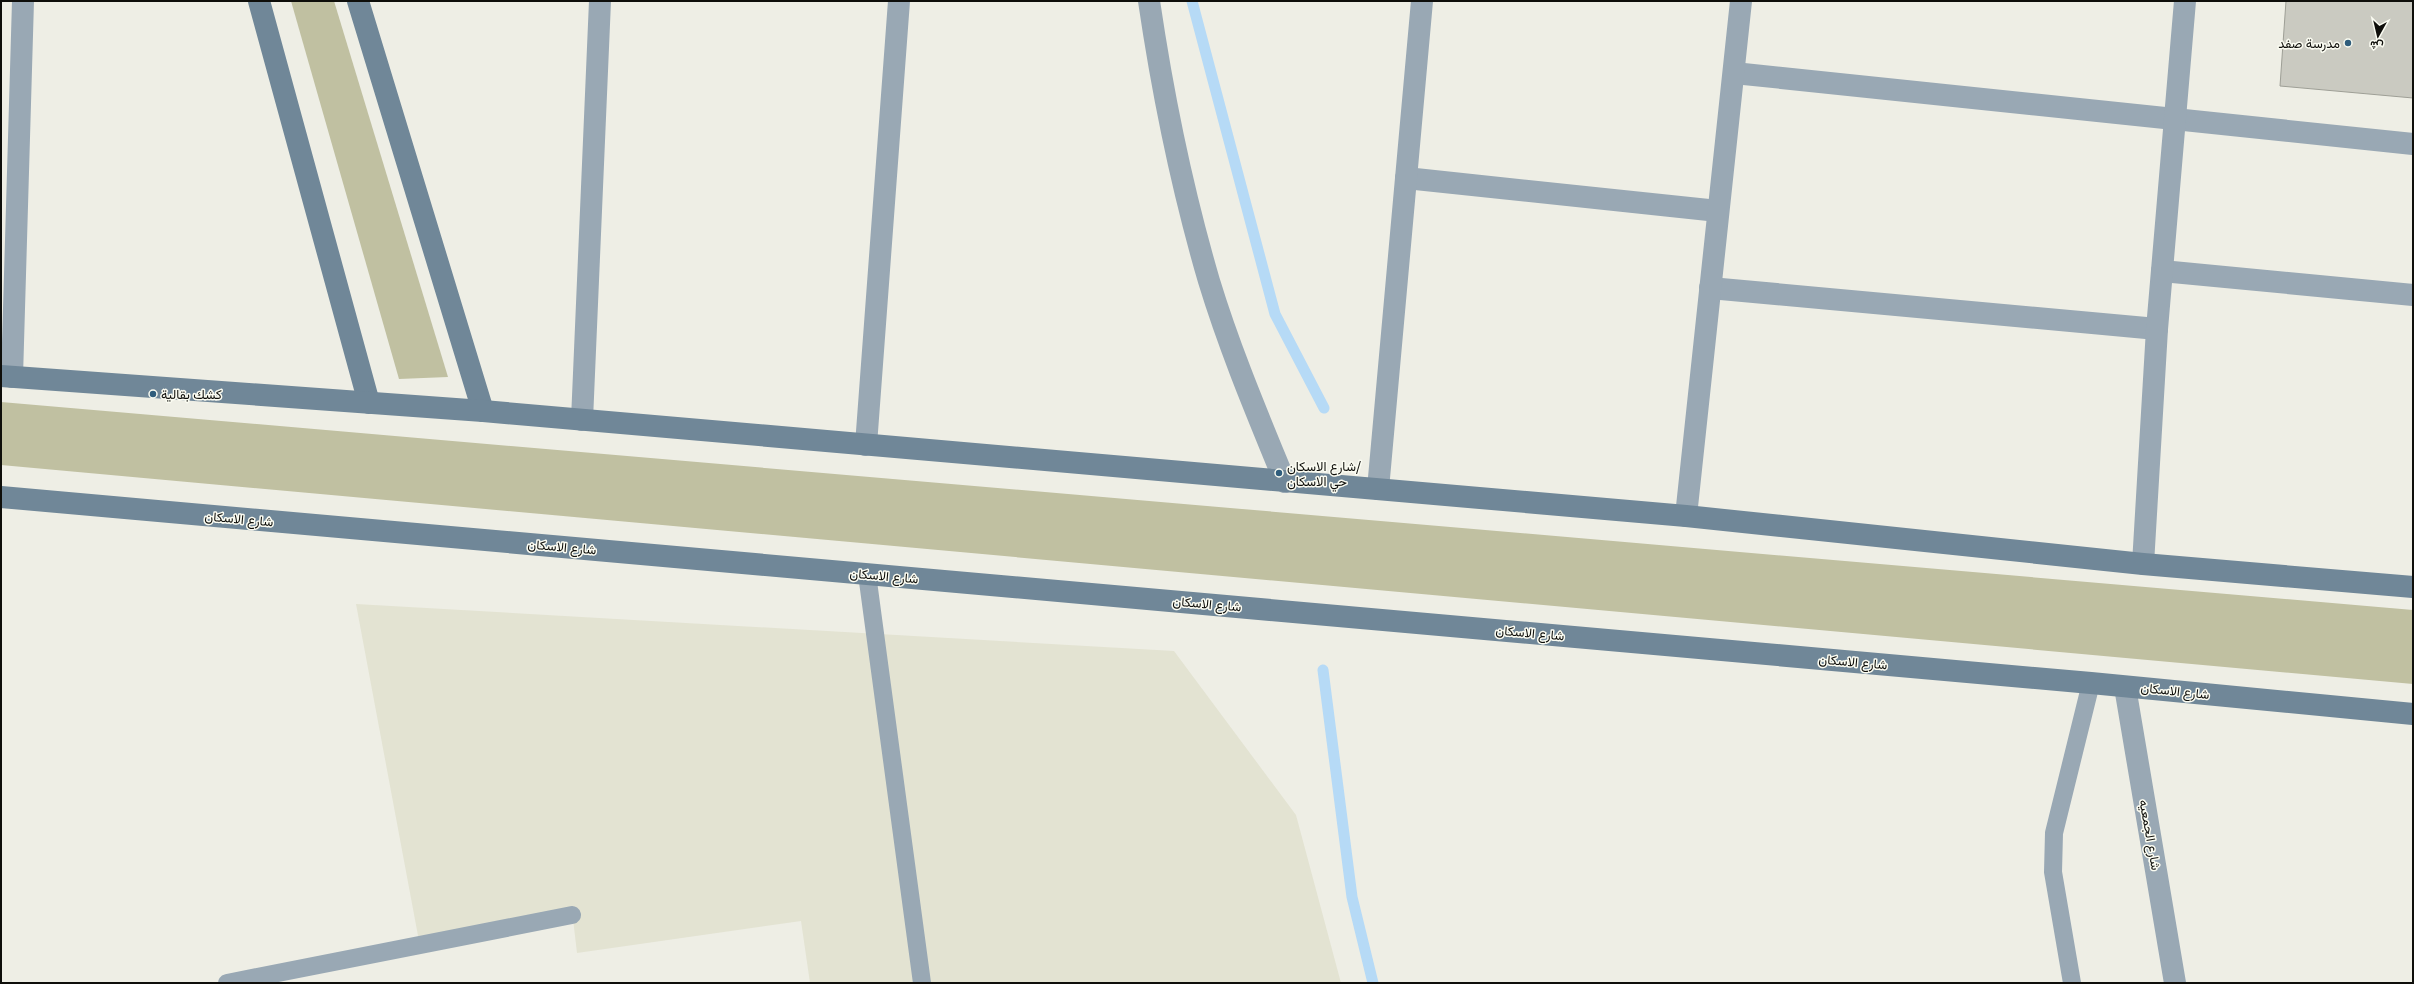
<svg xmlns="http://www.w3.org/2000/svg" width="2414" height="984" font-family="'Space Grotesk',Vazirmatn,sans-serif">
<rect width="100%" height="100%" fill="#eeeee5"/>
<!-- built -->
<path fill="#e3e3d2" d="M356 604 1174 651 1296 815 1341 983H810L801 921 577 953 573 919 419 941Z"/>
<!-- green -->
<g fill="#c0c0a1">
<path d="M291 1H334L448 377 399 379Z"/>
<path d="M1 402 2413 610V684L1 465Z"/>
</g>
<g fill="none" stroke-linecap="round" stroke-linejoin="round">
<!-- stream -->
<g stroke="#b6daf6" stroke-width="11">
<path d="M1192 1 1275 314 1324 408"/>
<path d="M1323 670 1352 897 1373 983"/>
</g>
</g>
<!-- building -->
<path fill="#cacac1" stroke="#9e9f96" d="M2286 1H2413V98L2280 86Z"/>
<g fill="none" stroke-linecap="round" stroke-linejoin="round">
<!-- lane -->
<g stroke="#99a8b4" stroke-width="18">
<path d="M867 574 922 983"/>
<path d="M227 983 572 915"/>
<path d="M2072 983 2053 872 2054 833 2091 683"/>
</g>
<!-- street -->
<g stroke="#99a8b4" stroke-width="22">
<path d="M1149 1C1163 96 1182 189 1209 281 1230 350 1258 416 1285 482"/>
<path d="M1734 73 2413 144"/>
<path d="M1406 178 1718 211"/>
<path d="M2162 271 2413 295"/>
<path d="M1710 288 2157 329"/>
<path d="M12 377 23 1"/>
<path d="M582 420 600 1"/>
<path d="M866 445 899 1"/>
<path d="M1378 489 1422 1"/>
<path d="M1686 516 1741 1"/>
<path d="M2143 564 2157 329 2185 1"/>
<path d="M2125 687 2175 983"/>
</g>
<!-- secondary -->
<g stroke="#708798" stroke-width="22">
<path d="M259 1 369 403"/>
<path d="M358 1 483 411"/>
<path d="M1 376 483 411 1686 516 2143 564 2413 587"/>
<path d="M1 497 2091 683 2413 714"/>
</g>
</g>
<!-- markers -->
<g fill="#2f5d7c" stroke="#fbfcf2" stroke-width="1.5">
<circle cx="2348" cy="43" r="4"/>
<circle cx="153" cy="394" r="4"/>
<circle cx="1279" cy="473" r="4"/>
</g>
<g text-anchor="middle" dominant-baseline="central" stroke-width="3" stroke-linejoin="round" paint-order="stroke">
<!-- poi labels -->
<g font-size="13" fill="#0e0e0a" stroke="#fbfcf2" text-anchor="start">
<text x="2340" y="43" text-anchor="end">مدرسة صفد</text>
<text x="161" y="394">كشك بقالية</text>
<text x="1287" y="466">شارع الاسكان/<tspan x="1287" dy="15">حي الاسكان</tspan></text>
</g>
<!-- street labels -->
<g font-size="13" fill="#0e0e0a" stroke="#fbfcf2">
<text transform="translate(239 519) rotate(5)">شارع الاسكان</text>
<text transform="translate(562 547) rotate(5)">شارع الاسكان</text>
<text transform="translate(884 576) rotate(5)">شارع الاسكان</text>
<text transform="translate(1207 604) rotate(5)">شارع الاسكان</text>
<text transform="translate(1530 633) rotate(5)">شارع الاسكان</text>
<text transform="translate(1853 662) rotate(5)">شارع الاسكان</text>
<text transform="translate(2175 691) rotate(6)">شارع الاسكان</text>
<text transform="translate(2150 835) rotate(80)">شارع الجمعيه</text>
</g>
</g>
<!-- border -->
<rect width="2414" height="984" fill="none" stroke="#0e0e0a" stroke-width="4"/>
<!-- north arrow -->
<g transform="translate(2378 36) rotate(188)" stroke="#fbfcf2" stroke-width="3" paint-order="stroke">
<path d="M0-3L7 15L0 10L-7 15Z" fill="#0e0e0a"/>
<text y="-6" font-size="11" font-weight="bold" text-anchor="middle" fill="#0e0e0a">ش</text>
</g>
</svg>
